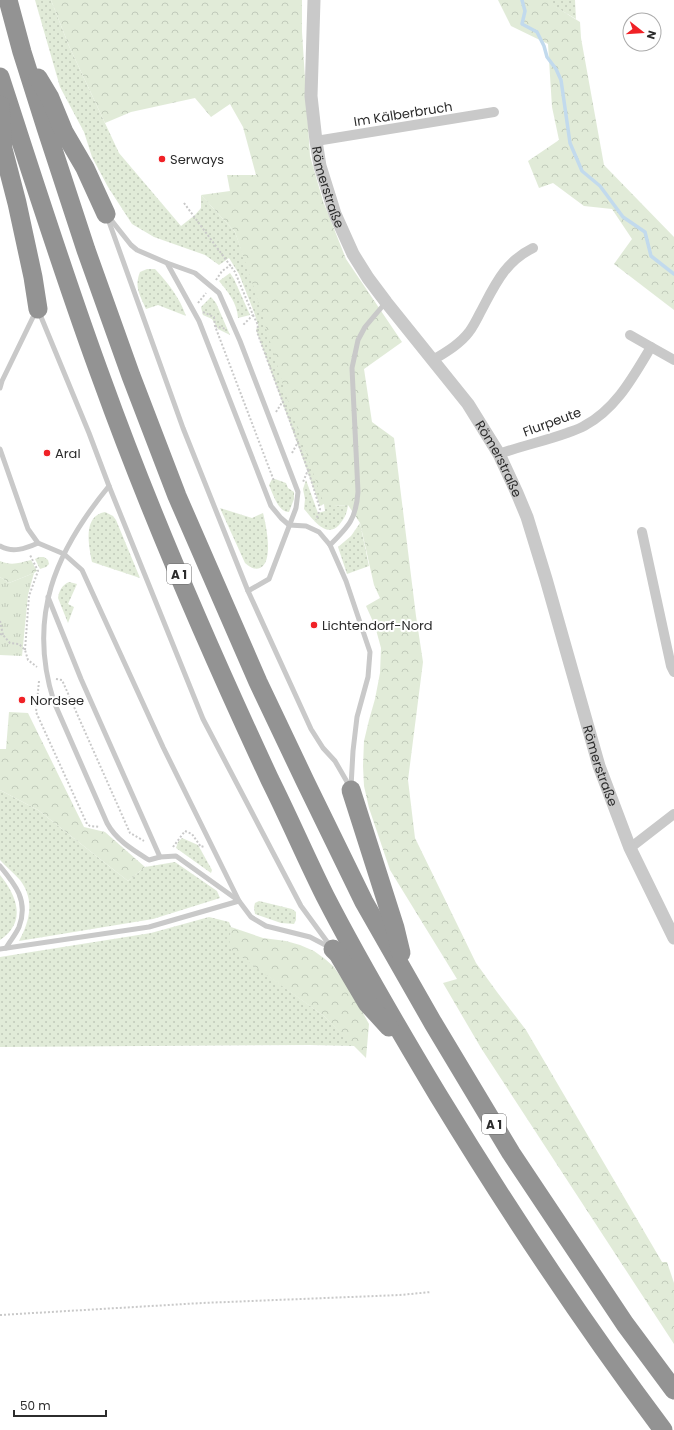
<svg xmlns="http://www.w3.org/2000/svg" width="674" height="1430" font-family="Poppins,sans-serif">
<defs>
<pattern id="grass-dots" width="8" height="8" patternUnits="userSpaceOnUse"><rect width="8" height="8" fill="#e1ebd8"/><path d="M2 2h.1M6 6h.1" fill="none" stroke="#c1caba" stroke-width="1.8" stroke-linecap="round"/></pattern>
<pattern id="forest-crowns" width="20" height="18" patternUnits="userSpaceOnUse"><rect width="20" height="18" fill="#e1ebd8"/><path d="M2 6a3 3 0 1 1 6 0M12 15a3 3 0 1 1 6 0" fill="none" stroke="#c1caba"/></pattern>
<pattern id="park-tufts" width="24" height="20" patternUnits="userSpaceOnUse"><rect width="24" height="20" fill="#e1ebd8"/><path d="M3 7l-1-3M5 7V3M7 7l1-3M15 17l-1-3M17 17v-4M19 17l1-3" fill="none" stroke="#c1caba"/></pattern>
</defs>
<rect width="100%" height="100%" fill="#fff"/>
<!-- grass -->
<g fill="url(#grass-dots)">
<path d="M35 0H51L69 46 119 153 181 226 195 215 201 208V195L235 232 334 506 348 505C347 514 344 519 339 525 326 539 313 519 304 509L305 499 303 489 306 480 318 513 325 511 324 504 320 506 256 330 258 325 254 312 239 274 229 258 219 265 205 255 154 237 132 224 108 187 92 157 84 132 60 87Z"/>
<path d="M545 0H575L576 19 545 1Z"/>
<path d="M147 269H155C168 283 180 298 186 316L158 305 146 309C140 295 134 287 140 272Z"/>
<path d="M230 273 234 279 250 315 238 318C237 303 228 292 219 281Z"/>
<path d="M211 297 216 303 230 335 218 329 212 319 203 315 201 307Z"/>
<path d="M272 479H275L286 483 288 488 294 492V499L289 512C278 512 273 494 269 485Z"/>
<path d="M220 508 252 518 263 513C266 524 274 562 260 568 254 570 250 567 245 563Z"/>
<path d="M105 512 113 516 116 520 140 578 92 562C89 546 82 516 105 512Z"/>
<path d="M360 523 369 566 347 574 338 547 351 536Z"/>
<path d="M39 557H44L48 560 49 564 46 567 40 569 35 559Z"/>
<path d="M69 582 77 584 68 604 74 607 68 623 58 598C59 591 62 585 69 582Z"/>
<path d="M0 790 38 810 128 881 145 867 175 862 217 891 220 898 153 919 19 941C30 921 35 900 20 880 14 873 6 867 0 860Z"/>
<path d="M182 838 198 845 212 870 211 873 176 848 178 842Z"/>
<path d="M0 875C17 896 27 922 0 940Z"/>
<path d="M259 901 292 909 296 912V920L294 924 281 923 255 914 254 907 255 903Z"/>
<path d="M209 917 229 922 231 927 230 948 324 1016 355 1046 310 1045 0 1047V957L151 933Z"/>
</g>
<!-- forest -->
<g fill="url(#forest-crowns)">
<path d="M51 0H302V32L310 156 323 201 346 259 402 342 364 369 372 422 394 438 416 616 423 662 408 780 415 838 476 963 497 992 526 1030 662 1262H667L674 1283V1344L481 1048 443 983 457 979 390 870 369 808 364 786 363 766 364 741 369 720 375 699 380 673 381 648 375 626 366 606 380 598 374 585 360 523 348 505 334 506 324 504 287 398 254 288 235 232 201 195 230 191 227 175H256L243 127 230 104 211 117 195 98 131 112 105 123 69 46Z"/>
<path d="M498 0H545L580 22 581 38 604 165 674 237V310L614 264 632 239 612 209 584 206 553 183 539 188 528 161 559 140 552 107 548 44 511 26Z"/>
<path d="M31 560 37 571 34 573 9 583 0 577V561C11 566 20 563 31 560Z"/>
<path d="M9 712 28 713 84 827 105 832 145 867 128 881 38 810 0 790V749H6Z"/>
<path d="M231 927 263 938 286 941 300 945 314 951 325 959 333 966 351 991 369 1024 366 1058 324 1016 229 948Z"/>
</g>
<!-- park -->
<path fill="url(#park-tufts)" d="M34 573 28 595 22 656 0 655V577L9 583Z"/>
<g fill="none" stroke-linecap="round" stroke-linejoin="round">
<!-- stream -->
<path stroke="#c2daed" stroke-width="3.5" d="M522 0 525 11 522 24 537 32 544 46 547 57 556 69 561 80 570 143 582 171 600 186 623 217 645 232 651 256 674 274"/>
<!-- path -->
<g stroke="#c9c9c9" stroke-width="2" stroke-dasharray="2 2" stroke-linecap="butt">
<path d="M184 203 235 272 253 315 242 326"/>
<path d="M216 280 222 271 231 265"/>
<path d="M198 303 206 293"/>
<path d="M203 312 214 317 215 326 274 481"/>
<path d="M253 315 258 325 257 332 308 470 303 482"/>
<path d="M215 326 226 329"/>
<path d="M276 412 283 401"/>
<path d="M292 453 298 442"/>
<path d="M308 470 320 509 316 520"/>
<path d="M0 621 3 635"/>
<path d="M0 634 3 635 10 643 19 644 25 650 28 660 37 667"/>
<path d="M25 650 29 596 38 571 30 555"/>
<path d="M56 679 62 680 130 833 144 841"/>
<path d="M39 681 36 712 87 824 90 826 100 827"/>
<path d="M173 847 185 831 192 834 201 847 204 846"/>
<path d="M0 1315 202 1303 400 1295 431 1292"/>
</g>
<!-- service -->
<g stroke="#c9c9c9" stroke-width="5">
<path d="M108 216 131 245 137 250 167 263 199 321 271 506 281 518 289 525 306 526 319 532 330 545 346 581 370 652 368 677 357 717 353 751 351 787"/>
<path d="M108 219 183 428 248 591 311 729 323 748 335 761 350 787"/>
<path d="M167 263 195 273 219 293 240 341 298 492 296 508 269 579 248 591"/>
<path d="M39 312 89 433 109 486 203 719 301 906 331 947"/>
<path d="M0 388 2 381 36 311"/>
<path d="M0 449 28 529 38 543 64 554 82 570 163 747 239 901 149 927 0 949"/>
<path d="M109 486C55 552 27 617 54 702L107 823C116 840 133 850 149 860L160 857 176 856 239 901 251 917 266 926 310 937 331 948"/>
<path d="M330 545C349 526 356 519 358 492L352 368 358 340 365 327 386 302"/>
<path d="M0 546C12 553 25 549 38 543"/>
<path d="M48 597 81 679 160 857"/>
<path d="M0 866C15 884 29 901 19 927 16 934 10 941 6 948"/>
</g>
<!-- minor -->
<g stroke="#c9c9c9" stroke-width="10">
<path d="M316 141 494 112"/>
<path d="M630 335 651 347"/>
<path d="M433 360C446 352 460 344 469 332 473 327 477 319 480 313 494 287 504 262 533 248"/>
<path d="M499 454C521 446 545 441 567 433 572 431 579 429 584 426 616 409 633 377 651 347L674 360"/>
<path d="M642 532 671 666 674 672"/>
<path d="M630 848 674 814"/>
</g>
<!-- tertiary -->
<path stroke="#c9c9c9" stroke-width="13" id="s1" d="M314 0 311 96 316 141 320 166 335 214 353 254 368 278 386 302 468 404 499 454 517 493 527 517 546 579 599 766 630 848 674 938"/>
<!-- motorway -->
<g stroke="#939393" stroke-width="19">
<path d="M8 0 22 52 46 128 86 250 131 376 177 496 258 682 305 781 364 902 433 1023 511 1153 625 1324 674 1390"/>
<path d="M0 77C33 178 65 280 102 380 151 516 209 649 270 780 289 818 306 858 325 896 360 964 399 1030 438 1095 508 1210 582 1322 663 1430"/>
<path d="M38 78 50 98 64 132 85 168 106 214"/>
<path d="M0 105 3 149 17 203 33 277 38 309"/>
<path d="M351 790 395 928 401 953"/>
<path d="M333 949 338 954 367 1003 389 1027"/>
</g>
</g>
<!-- markers -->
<g fill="#f02126" stroke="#fff" stroke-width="1.5">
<circle cx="162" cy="159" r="4"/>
<circle cx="47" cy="453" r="4"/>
<circle cx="314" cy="625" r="4"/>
<circle cx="22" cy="700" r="4"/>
</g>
<g text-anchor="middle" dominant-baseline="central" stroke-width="4" stroke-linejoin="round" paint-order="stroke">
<!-- shield labels -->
<g fill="#fff" stroke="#6b6b6b" stroke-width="1">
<rect x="167" y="564" width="24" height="20" rx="3"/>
<rect x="482" y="1114" width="24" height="20" rx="3"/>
</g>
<g font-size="12" font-weight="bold" fill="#2c2c2c">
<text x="179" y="574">A 1</text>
<text x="494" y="1124">A 1</text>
</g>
<!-- street labels -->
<g font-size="13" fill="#2c2c2c" stroke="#fff">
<text transform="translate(403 114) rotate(-9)">Im Kälberbruch</text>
<text stroke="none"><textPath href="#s1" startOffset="189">Römerstraße</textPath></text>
<text transform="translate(552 422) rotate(-20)">Flurpeute</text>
<text stroke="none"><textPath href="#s1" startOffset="513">Römerstraße</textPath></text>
<text stroke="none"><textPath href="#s1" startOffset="837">Römerstraße</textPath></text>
</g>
<!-- poi labels -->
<g font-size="13" fill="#2c2c2c" stroke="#fff" text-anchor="start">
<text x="170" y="159">Serways</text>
<text x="55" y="453">Aral</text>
<text x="322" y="625">Lichtendorf-Nord</text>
<text x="30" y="700">Nordsee</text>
</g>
</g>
<!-- north arrow -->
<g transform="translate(642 32) rotate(107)"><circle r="19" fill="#ffffff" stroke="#ababab"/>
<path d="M0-3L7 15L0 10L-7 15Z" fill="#f02126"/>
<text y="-6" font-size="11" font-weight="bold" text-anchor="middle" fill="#2c2c2c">N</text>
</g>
<!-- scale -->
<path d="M14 1410v6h92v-6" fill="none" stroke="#2c2c2c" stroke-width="2"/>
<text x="20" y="1410" font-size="12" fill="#2c2c2c" stroke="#ffffff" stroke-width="3" paint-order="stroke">50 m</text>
</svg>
